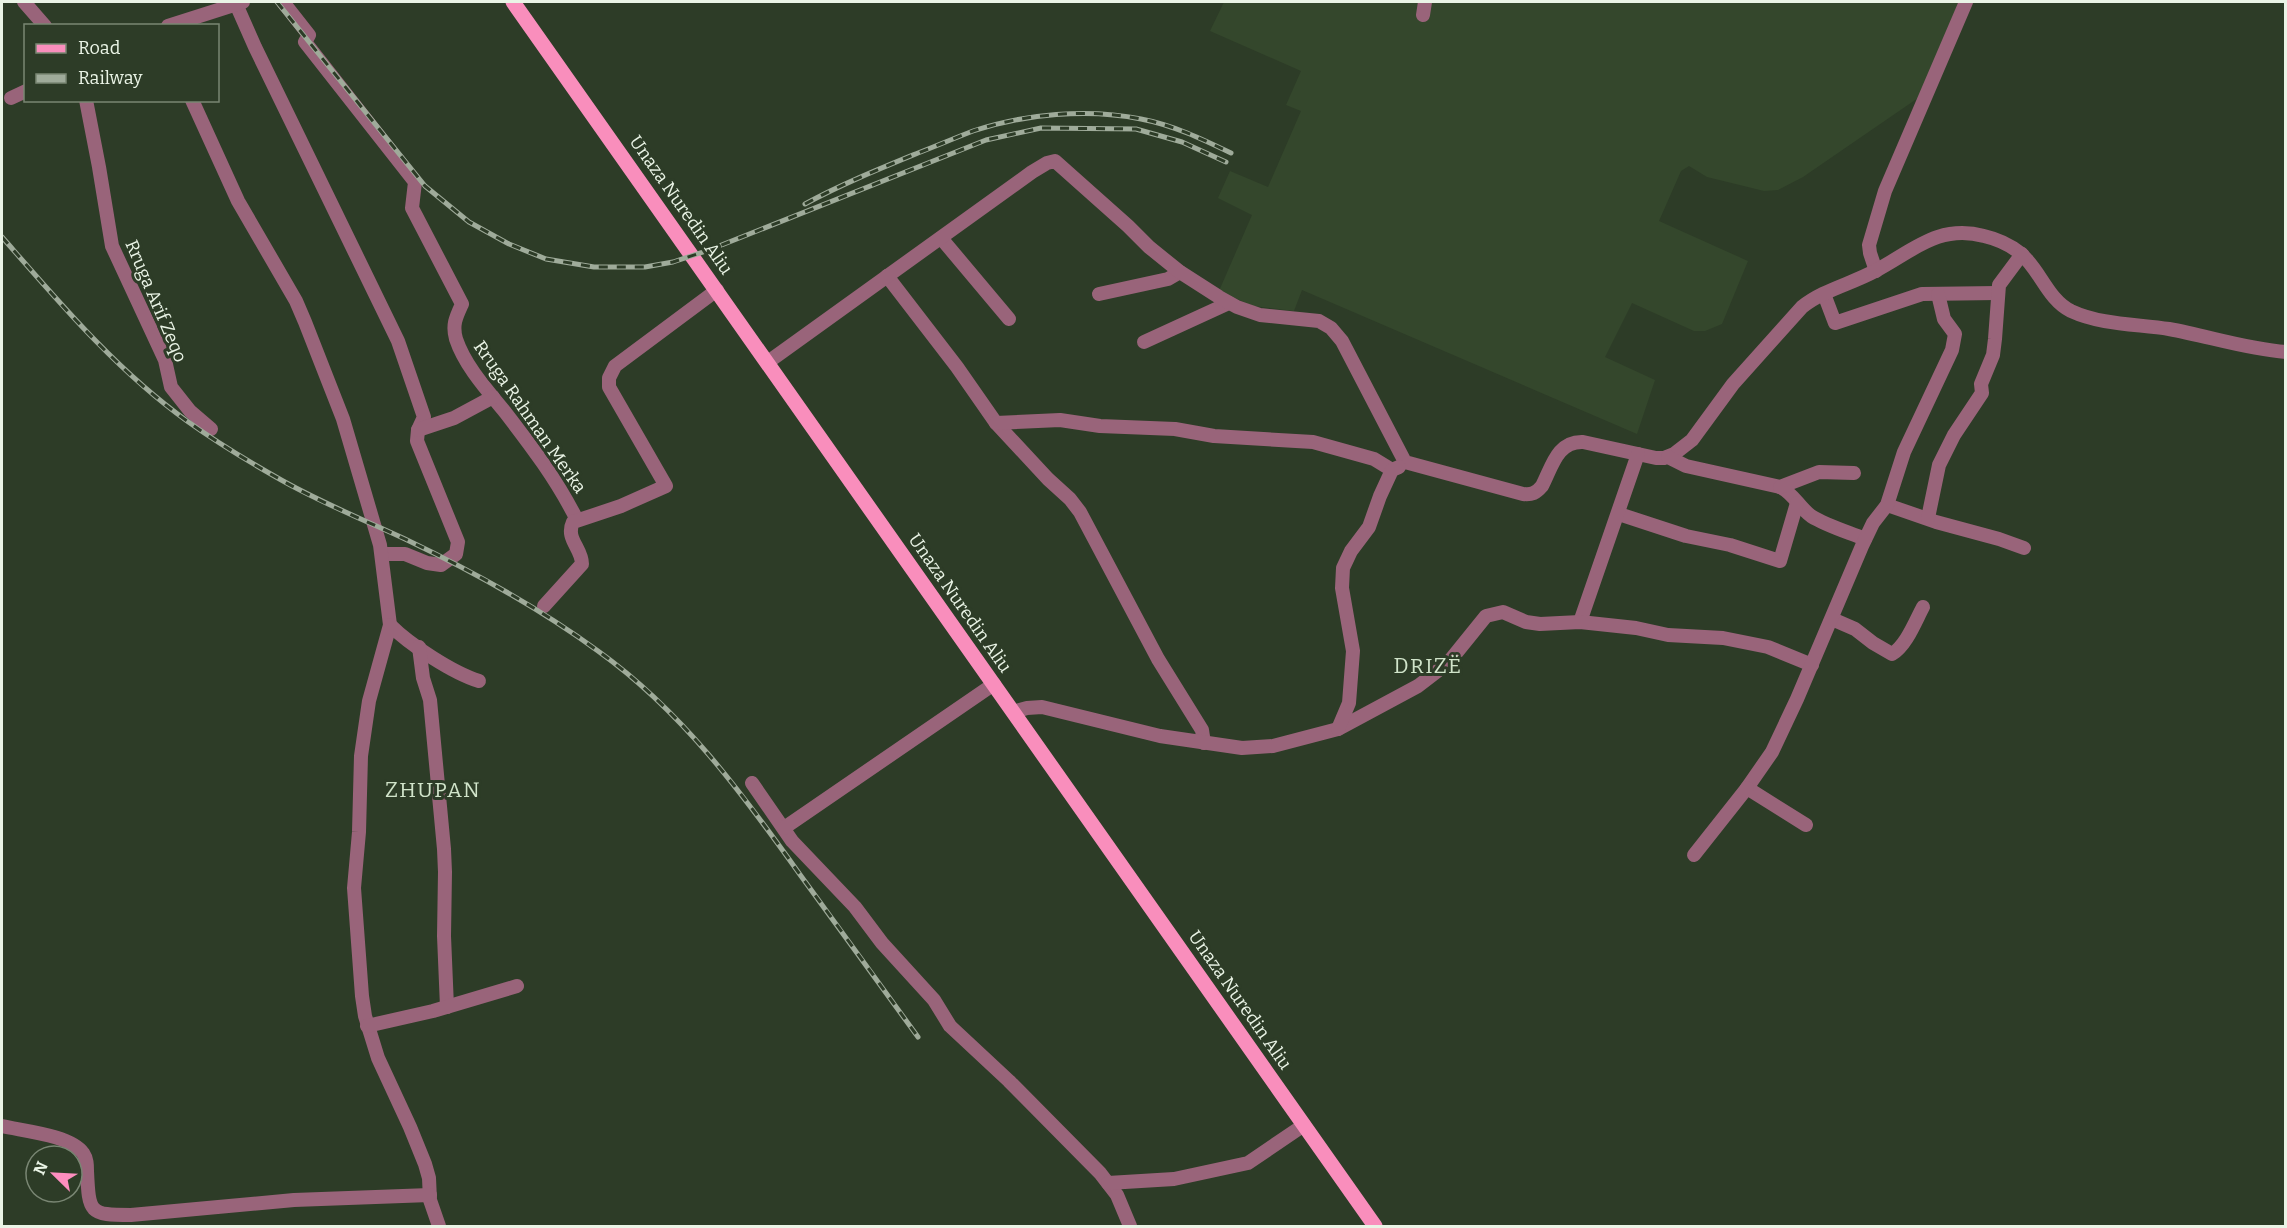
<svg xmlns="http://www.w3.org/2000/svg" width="2287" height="1228" font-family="Bitter,serif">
<rect width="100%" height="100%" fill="#2d3c27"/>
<!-- built -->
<path fill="#34472c" d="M1224 2H1959L1918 98 1803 177 1778 190 1764 191 1707 177 1689 166 1681 171 1659 221 1748 261 1722 324 1705 331H1694L1632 303 1605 357 1655 380 1637 434 1302 290 1294 311 1253 306 1219 291 1252 215 1218 198 1230 171 1268 187 1301 111 1286 105 1301 71 1210 31Z"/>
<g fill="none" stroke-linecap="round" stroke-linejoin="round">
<!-- minor -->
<g stroke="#99647a" stroke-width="14">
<path d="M24 2 45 26"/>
<path d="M283 2 309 35 305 42 415 182 412 208 462 304C456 317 452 325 456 339 465 366 487 390 505 412 532 447 557 480 577 520"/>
<path d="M236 4 255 47 398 341 424 417 418 430 417 441 458 542 456 554 441 565 427 563 405 554H382"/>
<path d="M1423 15 1425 2"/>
<path d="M168 26 243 2"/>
<path d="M11 98 26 91"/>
<path d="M86 100 99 167 112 246 165 360 171 387 190 411 211 429"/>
<path d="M192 100 238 201 296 301 305 322 343 419 380 545 390 625 369 701 361 756 359 832 354 888 362 996 365 1016 378 1058 410 1127 425 1164 429 1178 430 1200 439 1226"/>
<path d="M941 238 1009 319"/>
<path d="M1876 271 1870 253 1869 245 1885 191 1966 2"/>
<path d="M887 276 957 367 996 423 1048 479 1070 499 1080 512 1158 659 1202 730 1204 743"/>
<path d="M1099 294 1168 279 1180 272"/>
<path d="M1824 294 1835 323 1922 294 1997 293"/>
<path d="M1144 342 1229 303"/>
<path d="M768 362 1032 172 1047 163 1055 161 1128 226 1149 247 1180 272 1219 297 1237 307 1260 315 1319 321 1331 328 1342 341 1405 462 1523 494C1532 495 1536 493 1542 486 1552 467 1557 441 1583 442L1656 458H1664L1674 454 1692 440 1733 384 1802 307C1823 290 1851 284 1875 271 1913 251 1938 224 1984 236 1997 239 2010 245 2020 253 2040 269 2047 299 2071 311 2101 325 2137 324 2169 329 2208 336 2246 349 2286 352"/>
<path d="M996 423 1060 420 1100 426 1175 429 1214 436 1313 442 1374 459 1392 470"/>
<path d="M418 430 454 418 493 397"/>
<path d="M1668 457 1686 466 1780 487C1793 493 1799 507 1811 516 1827 526 1848 532 1865 539"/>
<path d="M1780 487 1819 472 1854 473"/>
<path d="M1887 505 1936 522 1999 539 2024 548"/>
<path d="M1619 514 1686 536 1730 545 1780 561 1797 503"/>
<path d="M1928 518 1939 465 1954 435 1982 393 1981 384 1993 355 1995 339 1999 285 2022 254"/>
<path d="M544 606 582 564C582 548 565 539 573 522L621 506 666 486 609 387V378L615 366 717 290"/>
<path d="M1832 619 1855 629 1873 643 1892 654C1906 646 1915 622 1923 607"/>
<path d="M1580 622 1638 454"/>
<path d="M390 625C410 645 453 673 479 681"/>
<path d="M419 647 423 678 430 700 444 849 445 872 444 936 447 1007"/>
<path d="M1013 712 1027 708 1042 707 1160 736 1242 748 1273 746 1338 729 1418 686 1448 663 1486 616 1503 612 1526 622 1540 624 1580 622 1636 628 1668 635 1723 638 1768 647 1812 665"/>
<path d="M1338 729 1349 703 1353 651 1342 588 1343 568 1351 551 1369 527 1380 496 1392 470 1399 467"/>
<path d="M752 783 792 841 855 907 882 943 934 1000 950 1026 1009 1081 1100 1173 1117 1195 1130 1226"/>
<path d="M1806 825 1747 788 1772 752 1797 699 1862 546 1873 523 1887 505 1904 452 1952 350 1955 334 1944 319 1938 294"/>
<path d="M784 828 994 684"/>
<path d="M1694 855 1747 788"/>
<path d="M367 1026 433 1011 517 986"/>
<path d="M2 1126C23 1131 70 1135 83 1153 87 1159 87 1165 87 1171 89 1213 89 1215 131 1215L294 1200 430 1195"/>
<path d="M1108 1183 1174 1179 1248 1163 1304 1125"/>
</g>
<!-- major -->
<path stroke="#f98ebc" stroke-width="15" d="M513 2 1375 1226"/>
<!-- rail casing -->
<g stroke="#9fab9a" stroke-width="5">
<g id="rail">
<path d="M277 2 425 186 469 222 509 244 546 259 594 267H645L673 262 709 250 986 140 1041 128 1136 129 1182 142 1226 162"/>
<path d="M805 204C842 184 879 169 918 153 936 146 955 138 973 131 1024 114 1088 108 1141 119 1173 125 1202 139 1231 153"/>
<path d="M2 237C59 302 116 370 187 421 215 441 246 460 276 477 317 501 362 519 405 539 472 571 538 607 598 651 682 711 742 793 801 876 840 929 879 983 918 1037"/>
</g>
</g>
<!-- rail -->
<use href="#rail" stroke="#2d3c27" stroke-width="3" stroke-dasharray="9" stroke-linecap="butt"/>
</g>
<g text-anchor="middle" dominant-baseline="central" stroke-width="6" stroke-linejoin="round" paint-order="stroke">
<!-- street labels -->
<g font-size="18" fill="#eaf4e6" stroke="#2d3c27">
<text transform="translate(681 205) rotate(55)">Unaza Nuredin Aliu</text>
<text transform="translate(156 301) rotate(67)">Rruga Arif Zeqo</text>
<text transform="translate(530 417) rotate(55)">Rruga Rahman Merka</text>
<text transform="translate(960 603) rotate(55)">Unaza Nuredin Aliu</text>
<text transform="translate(1240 1000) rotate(55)">Unaza Nuredin Aliu</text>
</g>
<!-- quarter labels -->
<g font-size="21" letter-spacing="1.5" fill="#d1e4ca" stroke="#2d3c27">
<text x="1428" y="666">DRIZË</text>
<text x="433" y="790">ZHUPAN</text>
</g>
</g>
<!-- border -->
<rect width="2287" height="1228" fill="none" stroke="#eaf4e6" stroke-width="6"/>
<!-- legend -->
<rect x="24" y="24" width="195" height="78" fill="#2d3c27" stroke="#798673" stroke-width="1.5"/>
<rect x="36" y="44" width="30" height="9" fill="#f98ebc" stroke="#798673" stroke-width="1.5"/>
<text x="78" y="54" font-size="18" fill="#eaf4e6">Road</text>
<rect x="36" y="74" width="30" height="9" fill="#9fab9a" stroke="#798673" stroke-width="1.5"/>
<text x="78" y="84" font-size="18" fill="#eaf4e6">Railway</text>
<!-- north arrow -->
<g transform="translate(54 1174) rotate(294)"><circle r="28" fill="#2d3c27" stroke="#798673" stroke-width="1.5"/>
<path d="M0-4.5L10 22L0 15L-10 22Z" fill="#fd8ebf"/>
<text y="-9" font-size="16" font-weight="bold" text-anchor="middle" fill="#eaf4e6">N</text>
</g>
</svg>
